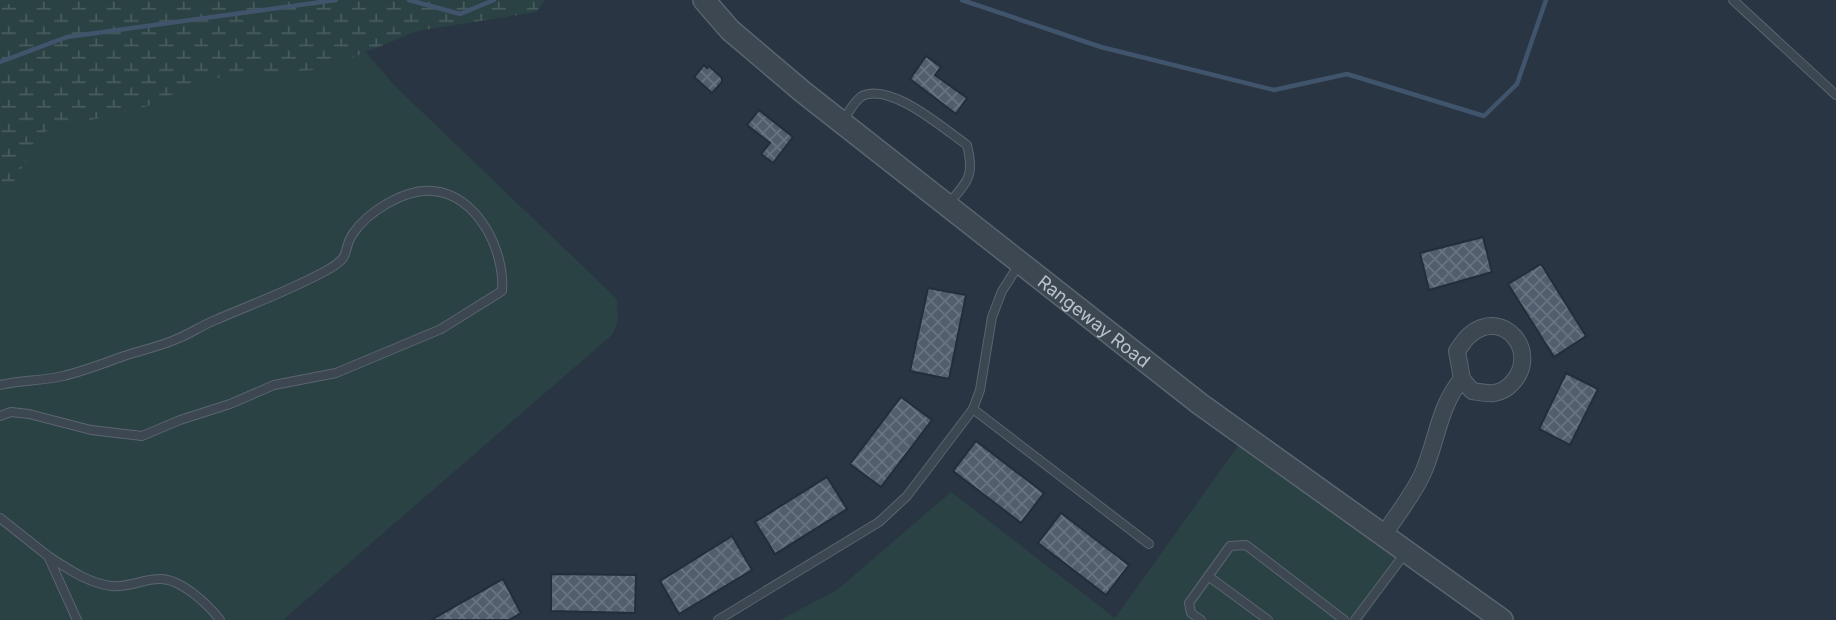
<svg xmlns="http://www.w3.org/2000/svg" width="1836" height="620" font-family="Inter,sans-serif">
<defs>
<pattern id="wetland-marsh" width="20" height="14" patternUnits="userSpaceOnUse" patternTransform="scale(1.75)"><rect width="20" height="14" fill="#2b4244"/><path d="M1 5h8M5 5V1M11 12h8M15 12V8" fill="none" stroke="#485c5e"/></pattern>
<pattern id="building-cross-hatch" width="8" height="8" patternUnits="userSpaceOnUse" patternTransform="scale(1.75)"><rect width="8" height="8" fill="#525e6d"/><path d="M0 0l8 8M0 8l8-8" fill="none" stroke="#697381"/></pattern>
</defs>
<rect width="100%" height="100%" fill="#293543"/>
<!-- green -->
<g fill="#2b4244">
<path d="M0 0H321L395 86 617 299 618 321 613 334 283 620H0Z"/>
<path d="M1240 443 1406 559 1363 620H780L837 590 951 492 1115 618Z"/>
</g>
<!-- wetland -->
<path fill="url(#wetland-marsh)" d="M45 0H545L536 12 417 31 325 69 204 79 148 106 46 131 0 202V5Z"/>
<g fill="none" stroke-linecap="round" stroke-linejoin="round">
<!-- stream -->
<g stroke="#40546b" stroke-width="4.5">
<path d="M409 0 460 14 494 0"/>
<path d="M962 0 1101 47 1274 90 1347 74 1484 116 1517 84 1546 0"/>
<path d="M0 62 67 37 336 0"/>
</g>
</g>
<!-- building -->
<g fill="url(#building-cross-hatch)" stroke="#242e3a" stroke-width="2">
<path d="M926 56 941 67 935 75 967 98 956 114 910 79Z"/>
<path d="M704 65 707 68 709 66 722 78V82L712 93 694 77Z"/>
<path d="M759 110 793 137 773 163 761 154 770 143 747 125Z"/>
<path d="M1483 237 1492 272 1429 290 1420 253Z"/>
<path d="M1541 264 1586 336 1554 357 1508 284Z"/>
<path d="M928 288 966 295 949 379 910 371Z"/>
<path d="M1566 373 1598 389 1570 445 1539 429Z"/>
<path d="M901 397 932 420 881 487 850 464Z"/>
<path d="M976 441 1044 493 1021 523 953 471Z"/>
<path d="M827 477 847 509 775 554 755 522Z"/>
<path d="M1061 513 1129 565 1106 595 1038 543Z"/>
<path d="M732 536 752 570 679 614 660 581Z"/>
<path d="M551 574 636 575 635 613 551 611Z"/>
<path d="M503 579 521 613 509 620H431Z"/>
</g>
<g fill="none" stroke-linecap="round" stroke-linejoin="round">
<!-- service casing -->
<g stroke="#5b6570" stroke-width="10">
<g id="service">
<path d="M1733 0 1836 95"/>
<path d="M842 122C848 114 854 101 862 96 891 82 944 129 967 145 975 175 968 182 948 204"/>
<path d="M0 385C21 380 42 381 63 376 84 371 104 363 124 356 142 350 162 346 179 338 191 333 201 326 213 321 252 304 292 290 329 269 352 256 342 251 352 235 367 212 405 188 433 191 478 195 505 251 502 291L441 329 336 373 274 385 230 404 180 420 142 436 91 430 29 414 11 412 0 416"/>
<path d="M973 409 1149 544"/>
<path d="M0 518 48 556 77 620"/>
<path d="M48 556C68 569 88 583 111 586 128 588 143 579 159 579 180 578 208 604 220 620"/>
<path d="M1208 576 1268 620"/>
<path d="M718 620 879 522 907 496 973 409 980 390 992 317 1002 291 1020 263"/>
<path d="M1201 620 1191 613 1189 603 1230 546 1246 545 1344 620"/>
<path d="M1355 620 1406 552"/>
</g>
</g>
<!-- minor casing -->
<g stroke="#5b6570" stroke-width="18">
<path id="minor" d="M1383 536C1396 516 1412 496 1422 475 1437 443 1438 407 1462 379L1472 391C1479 392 1488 394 1494 393 1502 392 1508 388 1513 382 1540 351 1503 308 1471 334 1465 338 1461 346 1457 351L1462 379"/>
</g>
<!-- tertiary casing -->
<g stroke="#5b6570" stroke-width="24">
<g id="tertiary">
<path id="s1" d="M704 0 730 30 803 92 1200 404 1502 620"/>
</g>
</g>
<!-- service -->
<use href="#service" stroke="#3d4752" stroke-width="8"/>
<!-- minor -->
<use href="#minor" stroke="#3d4752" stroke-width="16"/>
<!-- tertiary -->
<use href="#tertiary" stroke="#3d4752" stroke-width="21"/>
</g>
<g text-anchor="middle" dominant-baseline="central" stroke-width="6" stroke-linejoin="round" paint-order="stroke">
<!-- street labels -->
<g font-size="18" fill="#bac2cc" stroke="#222c38">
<text stroke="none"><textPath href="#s1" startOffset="506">Rangeway Road</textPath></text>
</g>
</g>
</svg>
